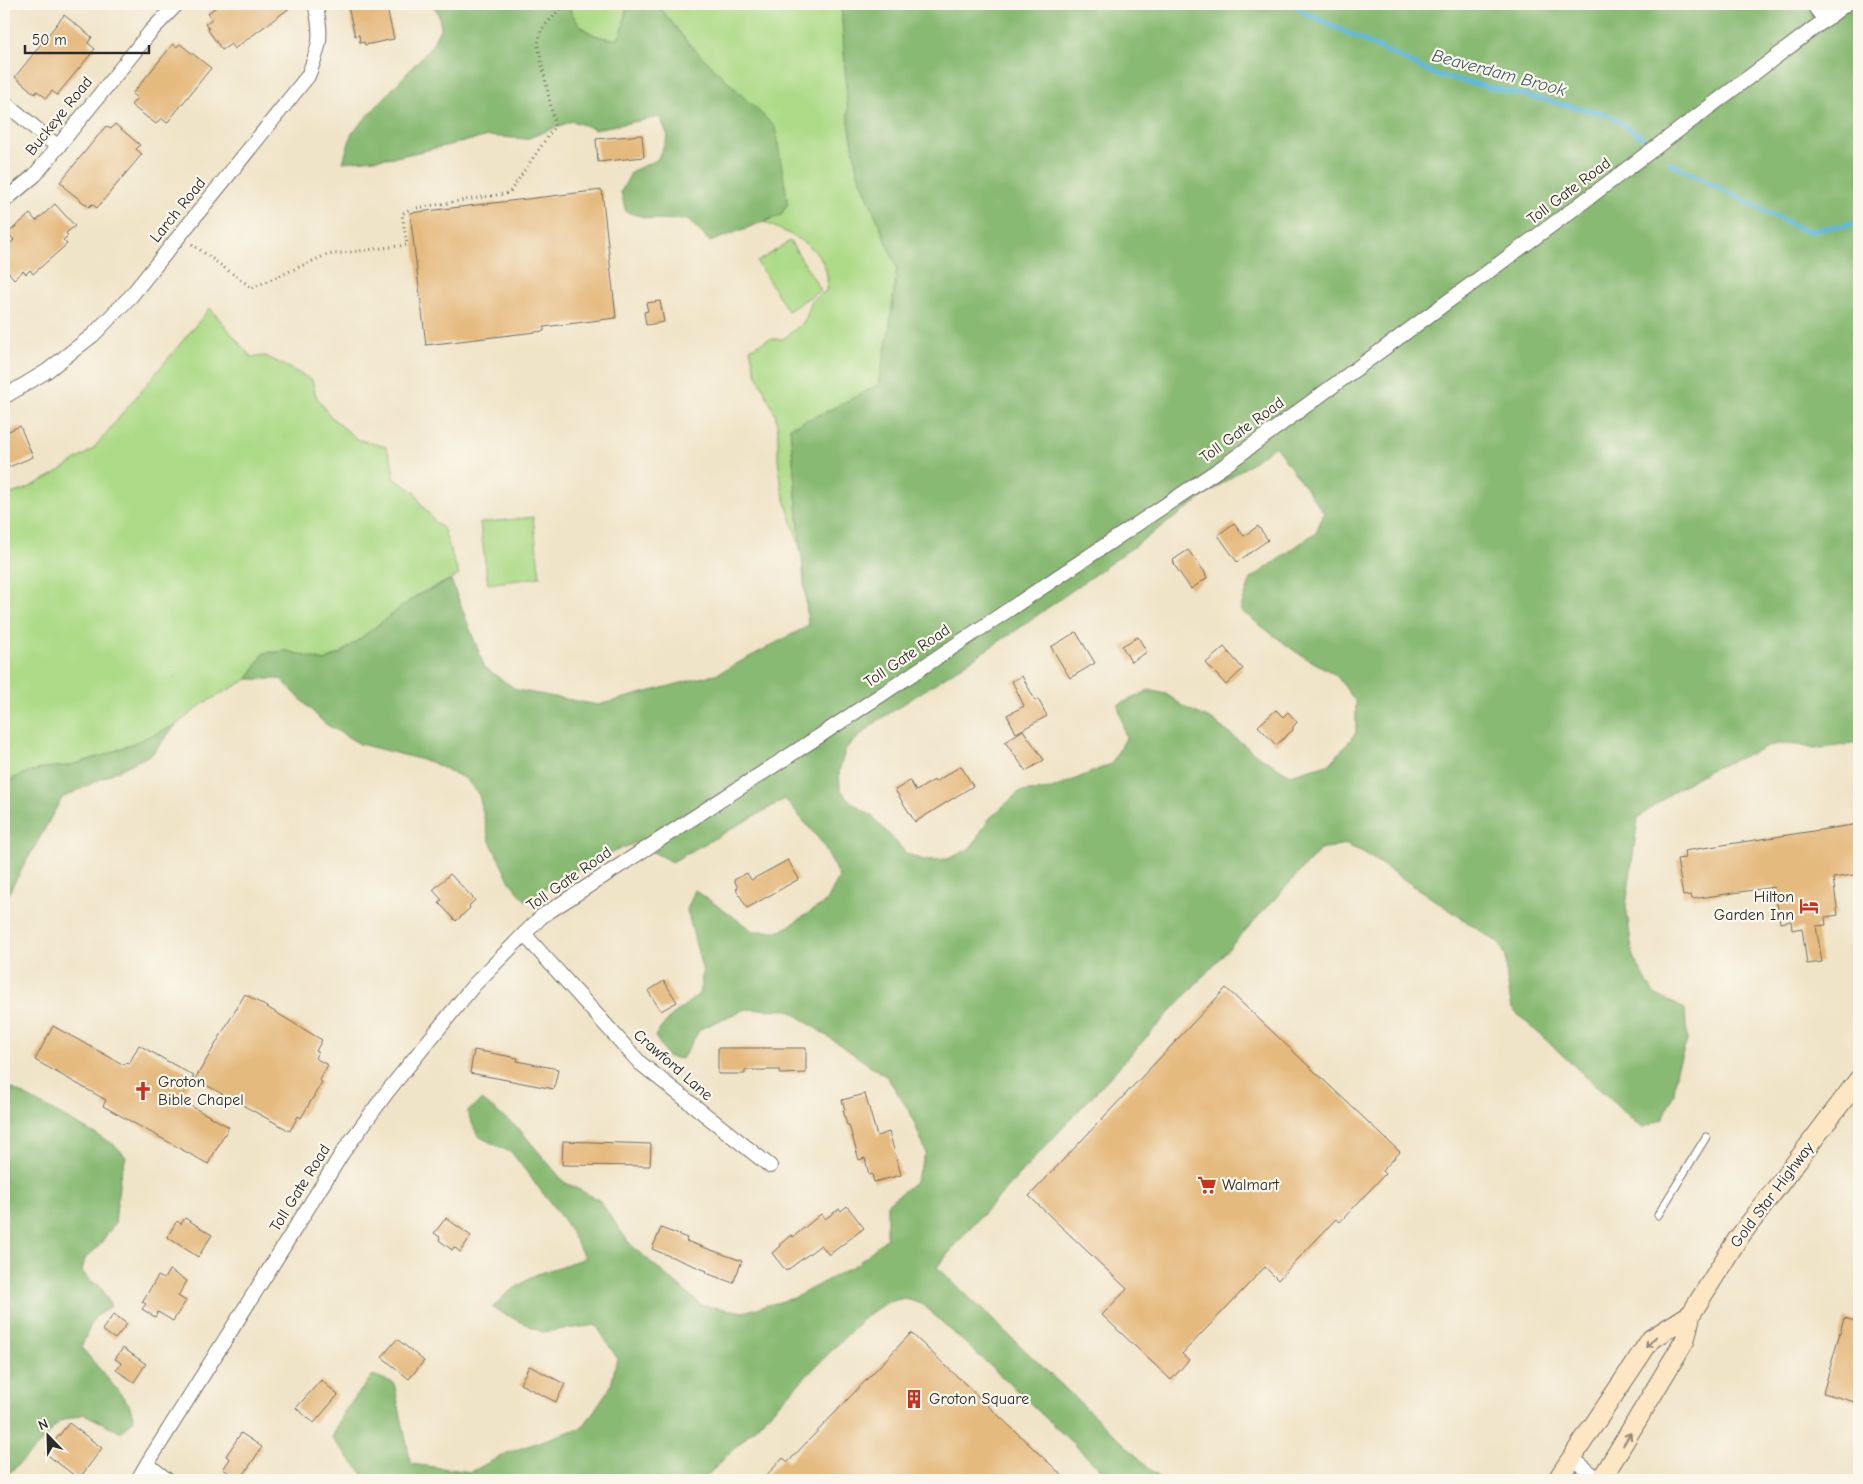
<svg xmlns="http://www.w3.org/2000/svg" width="1863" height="1484" font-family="'Comic Neue',sans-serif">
<rect width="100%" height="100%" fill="#fbf7ec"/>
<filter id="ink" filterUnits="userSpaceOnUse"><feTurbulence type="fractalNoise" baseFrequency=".02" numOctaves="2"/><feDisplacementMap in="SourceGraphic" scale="10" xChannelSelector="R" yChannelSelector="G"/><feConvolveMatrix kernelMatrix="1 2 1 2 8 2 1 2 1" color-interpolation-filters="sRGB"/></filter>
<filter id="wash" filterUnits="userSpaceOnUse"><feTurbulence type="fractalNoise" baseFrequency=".0096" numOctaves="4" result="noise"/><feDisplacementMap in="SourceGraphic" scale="20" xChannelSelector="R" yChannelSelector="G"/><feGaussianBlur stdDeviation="1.12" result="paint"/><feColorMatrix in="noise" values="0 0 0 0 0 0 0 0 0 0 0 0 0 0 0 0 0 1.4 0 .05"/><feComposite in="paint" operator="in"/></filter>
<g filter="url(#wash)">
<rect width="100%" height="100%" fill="#f0e4c8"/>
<!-- green -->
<g fill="#acda86" stroke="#6c8258">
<path d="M568 4H627C624 17 625 28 618 39 593 39 576 28 568 4Z"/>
<path d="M657 4H841L848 115 857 170 897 267 889 332 878 385 826 412 790 427 801 551 782 490 778 459V430L775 413 756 373 750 349 769 339H783L805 321 812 300 826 291C826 286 828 280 827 276 824 246 787 233 764 222L781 215 689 44Z"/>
<path d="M790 241 821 290 788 311 757 262Z"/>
<path d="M210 308 251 357 266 356 312 380 316 396 330 416 357 439 386 447 392 462 394 478 415 492 421 504 436 523 443 528 459 575 416 596 341 653 325 661 287 651 264 653 248 679 204 703 176 725 105 755 68 766 44 768 20 775 4 784V496L24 490 55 474 93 449Z"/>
<path d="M533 517 540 577 488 584 480 523Z"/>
</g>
<!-- forest -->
<g fill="#89ba73" stroke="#5a724f" fill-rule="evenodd">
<path d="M431 4H568C575 27 594 40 618 39 625 28 624 17 627 4H657L689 44 775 127 788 203 781 215 710 242 689 220 651 219 626 212 621 192 632 171 657 160 668 136 660 117 595 129 572 121 526 139 489 136 396 157 343 162 352 133 431 47 441 27 438 12Z"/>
<path d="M841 4H1859V743L1815 749 1799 745 1777 744 1756 751 1708 771 1678 788 1638 818 1626 906 1633 957 1654 994 1685 1009 1687 1041 1677 1069 1674 1093 1663 1119 1642 1128 1512 1009 1507 980 1506 957 1500 944 1363 852 1344 844 1320 850 969 1229 937 1267 1162 1480H1112L985 1361 923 1305 905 1298 887 1302 866 1316 703 1480H368L332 1438 343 1413 373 1375 394 1383 411 1464 471 1472 507 1453 583 1427 611 1386 617 1358 596 1325 542 1332 492 1308 506 1294 535 1275 585 1258 565 1222 512 1153 478 1136 467 1112 482 1100 520 1130 564 1182 599 1200 630 1244 701 1305 743 1312 794 1298 857 1264 887 1238V1204L915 1182 926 1152 910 1112 887 1077 789 1010 745 1009 700 1029 682 1059 668 1057 655 1036 669 1018 699 994 703 972 687 910 695 890 753 931H781L827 901 839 877 823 844 785 799 672 862 635 843 593 860 526 901 510 882 489 839 479 795 466 779 431 762 360 744 324 723 281 679H248L264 653 287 651 325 661 341 653 416 596 451 580 485 668 517 690 598 705 719 673 808 626 790 427 826 412 878 385 889 332 897 268 857 170 848 115ZM1275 446 1324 513 1316 532 1251 579 1240 610 1296 652 1336 675 1356 702V733L1331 763 1290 775 1257 755 1212 720 1186 708 1166 694 1149 690 1118 705 1126 738 1111 764 1052 789 1019 792 988 820 971 848 948 859 923 860 906 853 872 816 850 801 840 789 839 771 846 748 876 722 1018 629Z"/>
<path d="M176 725 152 754 62 798 4 901V784L20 775 44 768 68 766 105 755Z"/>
<path d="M4 1084 115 1145 126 1157 120 1176 115 1223 98 1247 85 1259 82 1271 89 1280 100 1286 111 1306 94 1318 81 1347 129 1404 134 1420 121 1432 84 1414 60 1421 39 1445 4 1478Z"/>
</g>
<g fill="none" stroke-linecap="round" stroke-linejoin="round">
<!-- stream -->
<g stroke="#60b9dd" stroke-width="5">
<path d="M1296 4 1305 13 1437 75 1609 115 1644 138"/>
<path d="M1670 163 1805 231 1859 223"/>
</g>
</g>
<g id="blocks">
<!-- building -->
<g fill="#e5ba7f">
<path d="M220 4H295L234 49 231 44 222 50 208 30 209 29 205 24 212 19 208 13Z"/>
<path d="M353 4H386L394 39 365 45 364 42 360 43 359 35 355 36 348 7 354 6Z"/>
<path d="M64 15 92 37 88 43 95 49 57 95 52 91 46 98 37 91 35 94 15 77Z"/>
<path d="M173 44 177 47 180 44 211 68 167 123 161 118 156 124 131 105 137 98 132 94Z"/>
<path d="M115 124 140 145 136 149 142 154 97 208 92 204 89 207 64 187 65 186 60 182 106 126 111 129Z"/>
<path d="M642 135 644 157 598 162 596 139Z"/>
<path d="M602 190 616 318 544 327V331L426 345 410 213Z"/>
<path d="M55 204 75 226 66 233 68 236 63 240 67 244 33 274 30 270 26 274 23 271 14 279 4 267V249L14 240 8 233 30 214 36 221Z"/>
<path d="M660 301 664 322 646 325 644 312 648 311 646 303Z"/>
<path d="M20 426 33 457 4 469V433Z"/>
<path d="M1234 523 1244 536 1258 526 1268 540 1237 562 1218 535Z"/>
<path d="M1188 550 1204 571 1207 578 1191 589 1175 566 1173 560Z"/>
<path d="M1076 632 1095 663 1070 678 1051 647Z"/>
<path d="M1138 637 1147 652 1131 662 1122 646Z"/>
<path d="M1224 647 1243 669 1226 685 1206 663Z"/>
<path d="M1022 676 1035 700 1038 699 1047 716 1016 733 1007 715 1024 706 1012 681Z"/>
<path d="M1276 710 1283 717 1288 712 1297 722 1293 727V730L1276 745 1258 726Z"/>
<path d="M1023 730 1044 760 1026 771 1005 742Z"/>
<path d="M961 766 973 786 915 822 895 790 910 781 916 791 934 780 935 782Z"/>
<path d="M1859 824V874L1833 878 1838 915 1825 917 1826 925 1816 926 1822 962 1807 964 1802 928 1792 930 1791 921 1780 923 1774 887 1692 899 1691 895 1683 896 1677 859 1685 858 1684 851Z"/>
<path d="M788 860 799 879 747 908 736 889 738 888 734 880 747 873 751 880Z"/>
<path d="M450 874 475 900 469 906 470 908 456 921 438 902 442 900 433 890Z"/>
<path d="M664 981 677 1002 661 1011 648 991Z"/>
<path d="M1226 988 1400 1152 1382 1171 1385 1174 1340 1222 1336 1219 1278 1280 1265 1267 1182 1354 1189 1360 1171 1380 1102 1315 1127 1289 1029 1196Z"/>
<path d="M245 994 322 1040 316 1051 318 1052 315 1058 328 1065 319 1080 322 1082 301 1118 298 1116 290 1131 195 1079Z"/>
<path d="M53 1026 124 1065 126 1062 129 1064 139 1045 194 1076 180 1100 229 1127 208 1164 103 1106 106 1100 35 1060Z"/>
<path d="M718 1048H806V1073L779 1074 780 1070H745V1074H718Z"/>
<path d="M474 1050 518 1058 517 1061 558 1069 554 1089 470 1073Z"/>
<path d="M865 1094 877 1136 889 1132 901 1175 874 1182 872 1174 869 1175 865 1158 859 1160 849 1125H847L843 1110H845L842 1100Z"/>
<path d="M563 1141 651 1144 650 1166 562 1165Z"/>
<path d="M847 1206 864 1228 829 1255 821 1245 786 1271 772 1253 780 1246 779 1245 791 1235 793 1237 821 1214 825 1219 839 1209 841 1211Z"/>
<path d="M185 1218 212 1235 198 1257 167 1237 177 1221 181 1224Z"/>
<path d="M446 1218 471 1236 460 1252 454 1247 452 1250 439 1240 440 1237 434 1233Z"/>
<path d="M661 1228 687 1238 686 1241 742 1261 733 1283 706 1273 707 1271 652 1249Z"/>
<path d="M169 1270 187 1281 178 1296 186 1301 173 1321 158 1312 155 1317 142 1309 146 1304 142 1302 158 1276 164 1279Z"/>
<path d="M114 1314 127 1324 115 1339 102 1330Z"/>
<path d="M1844 1318 1859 1322V1403L1823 1393Z"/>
<path d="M911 1333 1067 1480H762L783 1458 788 1462Z"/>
<path d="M397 1339 424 1361 409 1379 382 1357Z"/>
<path d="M123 1348 146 1364 134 1382 116 1370 121 1363 115 1359Z"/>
<path d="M529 1366 565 1384 556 1402 520 1384Z"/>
<path d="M321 1380 338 1395 314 1423 296 1408Z"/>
<path d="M69 1423 102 1448 79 1479 45 1453Z"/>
<path d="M241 1433 262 1447 240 1480 223 1469 230 1459 226 1456Z"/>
</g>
</g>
</g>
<g filter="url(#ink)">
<use href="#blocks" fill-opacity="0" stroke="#706c62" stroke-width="1"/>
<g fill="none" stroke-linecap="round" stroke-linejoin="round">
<!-- service casing -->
<g stroke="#706c62" stroke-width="9">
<path id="service" d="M1658 1215 1706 1137"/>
</g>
<!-- minor casing -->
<g stroke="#706c62" stroke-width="16">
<g id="minor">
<path d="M1813 4 1824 19"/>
<path d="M4 102 58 147"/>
<path d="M4 201 35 175 151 31 177 4"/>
<path d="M4 397 47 371 93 335 131 296 308 76C320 46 323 35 315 4"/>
<path d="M524 934 640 1063 770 1166"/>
<path d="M1572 1458 1599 1480"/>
<path d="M147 1464 167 1480"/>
<path d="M138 1480 147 1464 343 1152 387 1092 474 985 542 916 821 735 1224 466 1579 205 1846 4"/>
</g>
</g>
<!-- secondary casing -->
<g stroke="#706c62" stroke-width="21">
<g id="secondary">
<path d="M1557 1480 1651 1339 1691 1314"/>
<path d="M1601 1480 1685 1340 1691 1314 1737 1240 1859 1079"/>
</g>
</g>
<!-- path -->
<path stroke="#706c62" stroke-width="3" stroke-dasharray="1 4" stroke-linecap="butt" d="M192 244 252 288 326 255 407 245 402 214 410 209 509 193 555 126 538 45 541 30 564 4"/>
<!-- service -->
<use href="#service" stroke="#fff" stroke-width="7"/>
<!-- minor -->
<use href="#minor" stroke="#fff" stroke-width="14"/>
<!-- secondary -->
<use href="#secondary" stroke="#fce6c4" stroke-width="19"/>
</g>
<!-- one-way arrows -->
<defs><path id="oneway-shaft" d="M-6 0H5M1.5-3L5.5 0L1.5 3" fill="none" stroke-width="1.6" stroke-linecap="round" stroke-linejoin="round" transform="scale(1.25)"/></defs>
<g stroke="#948878">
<use href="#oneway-shaft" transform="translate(1651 1342) rotate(133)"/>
<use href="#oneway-shaft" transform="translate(1627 1439) rotate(-59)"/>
</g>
</g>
<!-- icons -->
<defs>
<g id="hotel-bare" transform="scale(1.5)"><path d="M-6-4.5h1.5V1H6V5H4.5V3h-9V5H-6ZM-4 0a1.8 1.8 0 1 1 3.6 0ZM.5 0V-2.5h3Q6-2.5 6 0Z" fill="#c8321e" stroke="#fbf7ec" stroke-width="2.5" paint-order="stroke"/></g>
<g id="church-bare" transform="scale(1.5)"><path d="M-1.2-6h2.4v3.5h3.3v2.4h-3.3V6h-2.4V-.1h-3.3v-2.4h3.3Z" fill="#c8321e" stroke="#fbf7ec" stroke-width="2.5" paint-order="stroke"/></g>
<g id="supermarket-bare" transform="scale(1.5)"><path d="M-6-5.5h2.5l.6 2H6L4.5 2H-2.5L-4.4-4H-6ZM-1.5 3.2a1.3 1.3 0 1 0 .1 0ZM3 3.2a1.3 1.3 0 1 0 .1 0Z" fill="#c8321e" stroke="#fbf7ec" stroke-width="2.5" paint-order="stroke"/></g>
<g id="building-bare" transform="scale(1.5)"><path d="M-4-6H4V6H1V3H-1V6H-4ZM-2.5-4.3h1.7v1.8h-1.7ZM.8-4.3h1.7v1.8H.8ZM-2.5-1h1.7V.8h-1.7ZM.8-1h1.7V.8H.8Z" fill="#c8321e" stroke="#fbf7ec" stroke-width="2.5" paint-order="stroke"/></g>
</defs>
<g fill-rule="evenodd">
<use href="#hotel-bare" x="1809" y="906"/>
<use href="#church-bare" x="143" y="1091"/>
<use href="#supermarket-bare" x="1207" y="1185"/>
<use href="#building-bare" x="914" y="1399"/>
</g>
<g text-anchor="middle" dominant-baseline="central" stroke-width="4.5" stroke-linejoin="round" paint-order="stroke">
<!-- street labels -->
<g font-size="16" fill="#2b2b2b" stroke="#fbf7ec">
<text transform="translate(59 116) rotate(-51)">Buckeye Road</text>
<text transform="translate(1569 191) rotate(-37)">Toll Gate Road</text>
<text transform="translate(178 210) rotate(-51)">Larch Road</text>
<text transform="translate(1242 430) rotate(-36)">Toll Gate Road</text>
<text transform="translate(907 656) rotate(-34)">Toll Gate Road</text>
<text transform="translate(569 879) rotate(-35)">Toll Gate Road</text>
<text transform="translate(673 1065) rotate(41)">Crawford Lane</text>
<text transform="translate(300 1188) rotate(-58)">Toll Gate Road</text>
<text transform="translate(1772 1195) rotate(-53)">Gold Star Highway</text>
</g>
<!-- poi labels -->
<g font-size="16" fill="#2b2b2b" stroke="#fbf7ec" text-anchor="start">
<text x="1794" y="897" text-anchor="end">Hilton<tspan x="1794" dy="18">Garden Inn</tspan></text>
<text x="158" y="1082">Groton<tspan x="158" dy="18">Bible Chapel</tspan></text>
<text x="1222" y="1185">Walmart</text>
<text x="929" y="1399">Groton Square</text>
</g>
<!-- water labels -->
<g font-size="18" font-style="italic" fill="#3e5d69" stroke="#fbf7ec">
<text transform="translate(1499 73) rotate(15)">Beaverdam Brook</text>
</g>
</g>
<!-- margin -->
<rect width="1863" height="1484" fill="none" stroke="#fbf7ec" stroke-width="20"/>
<!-- north arrow -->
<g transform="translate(48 1436) rotate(337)" stroke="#fbf7ec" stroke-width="4" paint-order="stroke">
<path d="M0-4L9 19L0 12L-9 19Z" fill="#2b2b2b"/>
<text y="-8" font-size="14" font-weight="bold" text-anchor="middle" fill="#2b2b2b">N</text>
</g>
<!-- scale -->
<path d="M25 45v8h124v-8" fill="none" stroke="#2b2b2b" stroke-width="2.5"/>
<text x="32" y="45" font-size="15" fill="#2b2b2b" stroke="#fbf7ec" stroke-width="4" paint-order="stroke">50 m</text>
</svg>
